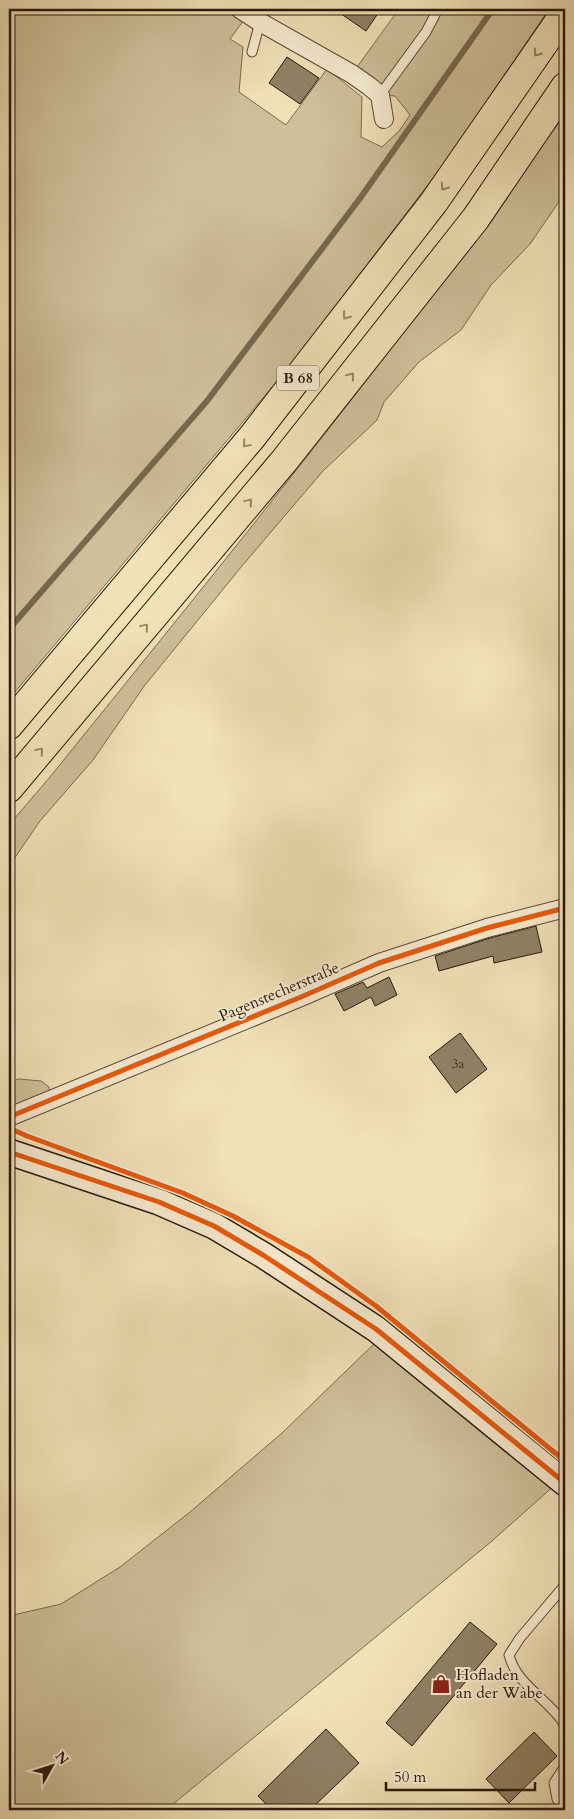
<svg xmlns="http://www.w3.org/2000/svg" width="574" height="1819" font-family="Cardo,serif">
<rect width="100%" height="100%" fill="#f2e2b8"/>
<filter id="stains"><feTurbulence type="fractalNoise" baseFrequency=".004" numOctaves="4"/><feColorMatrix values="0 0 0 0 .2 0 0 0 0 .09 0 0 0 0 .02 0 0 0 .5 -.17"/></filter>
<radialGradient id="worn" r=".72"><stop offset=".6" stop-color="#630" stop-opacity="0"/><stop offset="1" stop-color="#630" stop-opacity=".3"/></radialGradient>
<!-- green -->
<g fill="#cfc09b" stroke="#7a6c53">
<path d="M9 9H227L244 20 230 39 243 47 239 92 286 125 327 69 362 97 361 137 382 147 399 131 410 115 395 96 380 95 352 74 399 9H549L446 161 284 373 9 699Z"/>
<path d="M565 114V193L530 244 491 285 461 330 419 362 384 402 377 420 323 471 242 566 145 685 93 760 40 821 14 859 9 870V825L50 777C226 559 403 342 565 114Z"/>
<path d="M19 1079 41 1081 49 1087 50 1093 9 1110V1082Z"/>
<path d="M377 1341 556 1484 492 1541 166 1810H9V1616L61 1604 120 1567 190 1512 282 1433Z"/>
</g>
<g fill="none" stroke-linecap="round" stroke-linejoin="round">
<!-- stream -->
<path stroke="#77684f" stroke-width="6" d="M9 629 207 401 361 197 493 9"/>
</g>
<!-- building -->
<g fill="#908165" stroke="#26180b">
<path d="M334 9H381L366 31Z"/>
<path d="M287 57 319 78 300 104 269 83Z"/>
<path d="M536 926 542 952 494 963 493 956 439 971 435 956 490 938Z"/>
<path d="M389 977 397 995 375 1006 371 997 344 1011 335 994 363 982 367 988Z"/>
<path d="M460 1033 487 1069 456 1093 429 1057Z"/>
<path d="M470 1622 497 1644 412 1746 386 1723Z"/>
<path d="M326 1729 359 1763 310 1810H272L258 1796Z"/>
<path d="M534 1732 557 1756 509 1803 486 1779Z"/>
</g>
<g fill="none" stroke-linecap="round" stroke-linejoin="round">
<!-- lane casing -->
<g stroke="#594a36" stroke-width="11">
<g id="lane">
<path d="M252 52 260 22"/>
<path d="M380 95 426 32 438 9"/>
<path d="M565 1585 520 1638 509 1655C517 1686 549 1699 565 1725"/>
<path d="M565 1810 557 1799 554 1783 565 1766"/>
</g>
</g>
<!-- street casing -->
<g stroke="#594a36" stroke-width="20">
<g id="street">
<path d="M240 9 260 22 352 74 369 86 380 95 384 119"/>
<path d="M9 1117 301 997 379 963 487 928 565 908"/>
</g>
</g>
<!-- secondary casing -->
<g stroke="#26180b" stroke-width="28">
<path id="secondary" d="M9 1152 159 1202 214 1226 263 1255 376 1329 565 1483"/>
</g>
<!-- highway casing -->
<g stroke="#26180b" stroke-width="30">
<g id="highway">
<path d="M9 725 252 437 434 202 565 13"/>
<path d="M9 788 284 461 476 218 565 87"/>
</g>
</g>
<!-- lane -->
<use href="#lane" stroke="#f7ecd1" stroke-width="9"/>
<!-- street -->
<use href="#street" stroke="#f7ecd1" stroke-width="18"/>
<!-- secondary -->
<use href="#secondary" stroke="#f7ecd1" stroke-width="25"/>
<!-- highway -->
<use href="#highway" stroke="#f2e2b8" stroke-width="28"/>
<!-- cycleway casing -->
<g stroke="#f7ecd1" stroke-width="8">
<g id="cycleway">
<path d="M9 1117 301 997 379 963 487 928 565 908"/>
<path d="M9 1128 27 1136 183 1193 233 1216 308 1257 376 1306 565 1461"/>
<path d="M9 1152 159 1202 214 1226 263 1255 376 1329 565 1483"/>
</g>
</g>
<!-- cycleway -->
<use href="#cycleway" stroke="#e8590c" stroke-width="5"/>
</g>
<!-- one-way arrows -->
<defs><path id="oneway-chevron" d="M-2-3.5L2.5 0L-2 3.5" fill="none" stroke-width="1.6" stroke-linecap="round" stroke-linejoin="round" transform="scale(1.25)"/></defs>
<g stroke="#96876a">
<use href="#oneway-chevron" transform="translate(537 53) rotate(125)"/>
<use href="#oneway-chevron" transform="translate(444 187) rotate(125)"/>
<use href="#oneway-chevron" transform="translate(346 316) rotate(128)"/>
<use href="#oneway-chevron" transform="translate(351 376) rotate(-52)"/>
<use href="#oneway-chevron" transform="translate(246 444) rotate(130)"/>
<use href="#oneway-chevron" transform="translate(249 502) rotate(-50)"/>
<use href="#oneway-chevron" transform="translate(145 627) rotate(-50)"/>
<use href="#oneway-chevron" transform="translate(40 751) rotate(-50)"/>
</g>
<!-- icons -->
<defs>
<g id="shop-bare" transform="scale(1.5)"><path d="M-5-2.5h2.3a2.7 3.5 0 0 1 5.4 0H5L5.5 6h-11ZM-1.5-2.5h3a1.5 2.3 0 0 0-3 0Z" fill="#8f2418" stroke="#f7ecd1" stroke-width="2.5" paint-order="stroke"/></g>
</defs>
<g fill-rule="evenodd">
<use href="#shop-bare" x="441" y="1684"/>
</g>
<g text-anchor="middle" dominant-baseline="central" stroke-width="4" stroke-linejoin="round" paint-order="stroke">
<!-- number labels -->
<g font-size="14" fill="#403222">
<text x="458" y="1063">3a</text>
</g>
<!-- shield labels -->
<rect fill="#f7ecd1" stroke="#655846" stroke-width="1" x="277" y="365.5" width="42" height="25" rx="4"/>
<g font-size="15" font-weight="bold" fill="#26180b">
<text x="298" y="378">B 68</text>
</g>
<!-- street labels -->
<g font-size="16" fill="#26180b" stroke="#f7ecd1">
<text transform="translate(279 992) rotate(-23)">Pagenstecherstraße</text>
</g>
<!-- poi labels -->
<g font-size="16" fill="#26180b" stroke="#f7ecd1" text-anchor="start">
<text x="456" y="1675">Hofladen<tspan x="456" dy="18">an der Wabe</tspan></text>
</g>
</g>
<!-- margin -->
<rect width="574" height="1819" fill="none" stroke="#f2e2b8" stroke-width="30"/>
<rect x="10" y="10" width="554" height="1799" fill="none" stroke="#26180b" stroke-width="2.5"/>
<rect x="15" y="15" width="544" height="1789" fill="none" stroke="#26180b"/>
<!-- north arrow -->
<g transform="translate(52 1766) rotate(51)" stroke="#f7ecd1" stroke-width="4" paint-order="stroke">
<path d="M0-4L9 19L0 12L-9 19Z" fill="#26180b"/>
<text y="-8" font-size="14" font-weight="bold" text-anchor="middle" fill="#26180b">N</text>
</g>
<!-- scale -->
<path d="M386 1782v8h149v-8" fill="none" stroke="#26180b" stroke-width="2.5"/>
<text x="394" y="1782" font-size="15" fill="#26180b" stroke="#f7ecd1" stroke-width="4" paint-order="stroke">50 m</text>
<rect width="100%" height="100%" filter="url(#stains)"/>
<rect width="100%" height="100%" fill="url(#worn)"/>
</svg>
